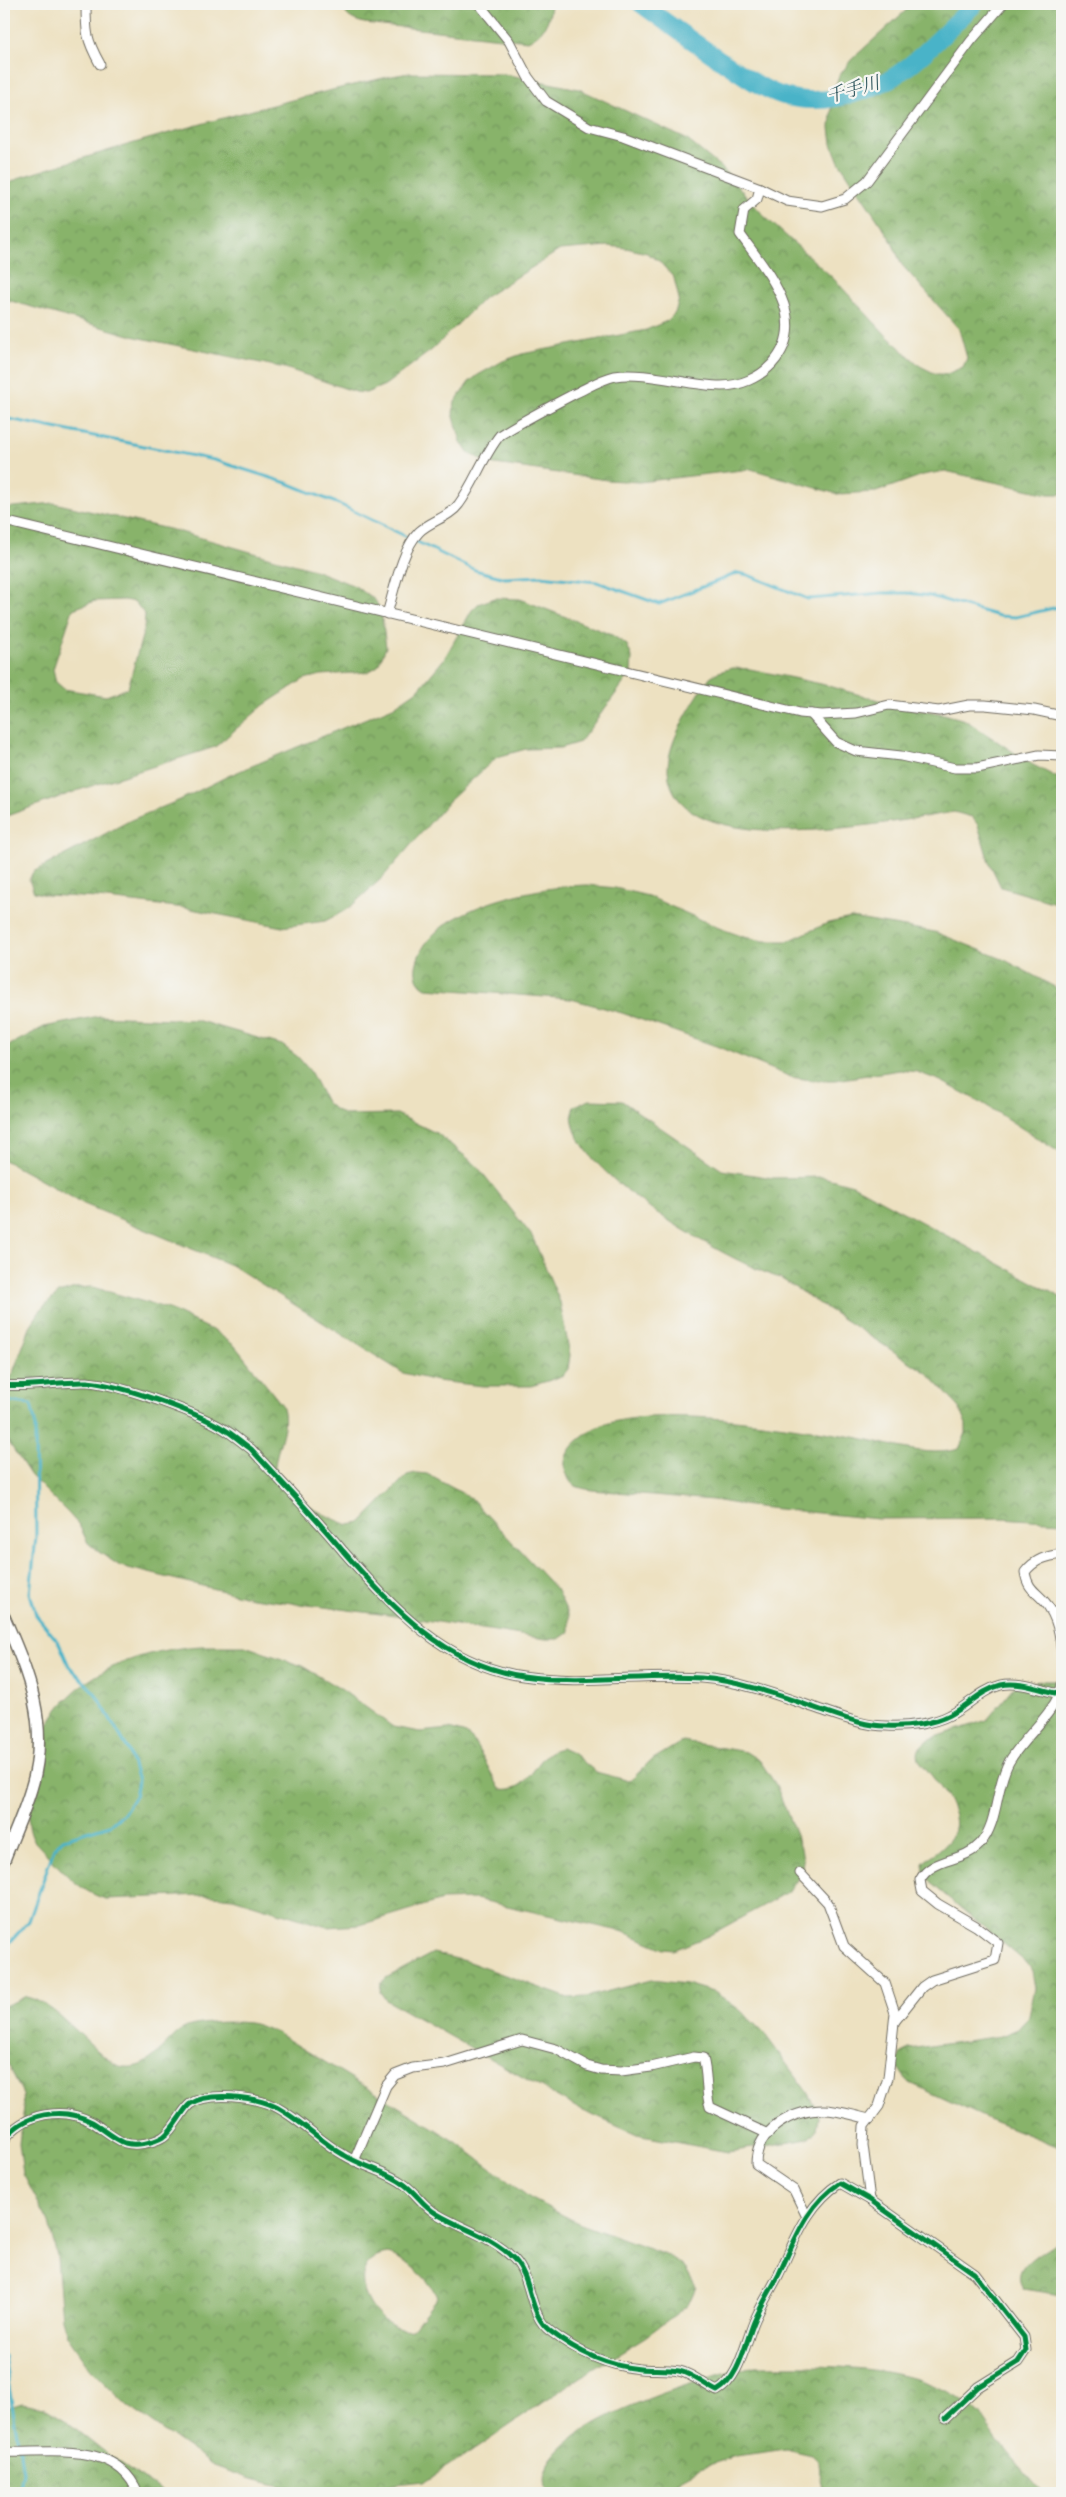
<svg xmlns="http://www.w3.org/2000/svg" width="1066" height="2497" font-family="'Libre Bodoni','Noto Serif JP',serif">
<defs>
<pattern id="forest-crowns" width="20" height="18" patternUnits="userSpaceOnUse" patternTransform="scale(1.25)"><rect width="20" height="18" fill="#88b36b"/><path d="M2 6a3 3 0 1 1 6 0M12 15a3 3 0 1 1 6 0" fill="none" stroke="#6f9258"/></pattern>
</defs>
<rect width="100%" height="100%" fill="#f6f6f2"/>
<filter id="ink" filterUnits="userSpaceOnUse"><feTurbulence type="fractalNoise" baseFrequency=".02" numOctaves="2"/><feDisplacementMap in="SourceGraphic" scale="10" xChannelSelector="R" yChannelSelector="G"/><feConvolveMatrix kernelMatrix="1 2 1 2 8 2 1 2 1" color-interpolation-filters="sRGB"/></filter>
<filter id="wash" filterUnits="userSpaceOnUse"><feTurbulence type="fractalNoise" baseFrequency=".0096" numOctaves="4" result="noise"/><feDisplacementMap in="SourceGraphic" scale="20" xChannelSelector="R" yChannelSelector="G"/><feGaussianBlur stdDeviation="1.12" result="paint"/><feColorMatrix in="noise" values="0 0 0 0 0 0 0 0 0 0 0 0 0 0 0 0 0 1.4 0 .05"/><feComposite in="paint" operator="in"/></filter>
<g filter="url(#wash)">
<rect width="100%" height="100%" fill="#ede1c1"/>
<!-- forest -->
<g fill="url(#forest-crowns)" stroke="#5a6f4b" fill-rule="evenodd">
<path d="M343 4H551C550 21 544 33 528 41L364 23C353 20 344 17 343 4Z"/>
<path d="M913 4H1062V494H1048L945 471 923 475 876 492 837 494 751 469 639 482 607 480 488 463 469 453 461 442 453 413 455 402 469 382 478 375 503 361 522 354 646 330 667 321 675 313 679 299 674 278 659 261 647 253 626 248 609 246 560 250 485 297 433 349 385 385 366 393 356 392 285 368 136 337 4 299V186L21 177C144 139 267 104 392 76L409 73 504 74 579 89 686 139 722 168 764 216 833 278 887 336 920 366 936 374H947L963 367 967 358 959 329 902 265 891 240 839 162 832 144 830 128 833 90 840 75 851 60Z"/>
<path d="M54 503 177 531 314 570 355 586 375 600 381 611 386 647 378 666 368 672 321 675 304 679 264 705 215 747 82 789 4 817V508ZM124 600 135 602 145 615 144 629 128 688 106 696 64 689 56 682 53 669 73 609 95 601Z"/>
<path d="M495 598 520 599 612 635 627 645 632 657 631 673 580 742 560 748 526 749 497 757 449 801 383 877 348 909 325 921 282 927 186 908 98 898 46 895 34 892 29 880 33 872 131 820 180 800 228 776 393 707 419 689 444 659 472 610 478 604Z"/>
<path d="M732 668 750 669 821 684 903 707 944 714 965 720 1033 765 1062 780V905L1001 887 989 862 978 825 972 817 954 812C896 821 673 867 668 770 667 741 694 701 710 677L716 673Z"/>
<path d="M588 885 615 888 648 896 719 928 744 937 764 941H788L828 923 851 918 935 932 1005 960 1062 991V1154L984 1104 941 1081 917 1072 900 1070 835 1080H811L791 1077 716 1046 622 1013 571 999 426 988C416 983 414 972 417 962 431 906 539 886 588 885Z"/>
<path d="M99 1016 196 1020 282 1045 298 1057 310 1071 326 1102 334 1109 345 1115 397 1114 438 1134 477 1166 532 1236 560 1302 570 1355 568 1369 563 1375 554 1379 531 1386H483L437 1381 403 1373 233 1266 84 1204 4 1160V1048L44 1027Z"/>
<path d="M590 1100 622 1101 722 1170 773 1178 823 1177 853 1185 1062 1298V1522L1001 1518 878 1519 749 1506 713 1500 592 1490C586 1489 579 1488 574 1485 569 1482 568 1477 566 1472 561 1454 574 1443 588 1433 632 1398 802 1428 859 1438 891 1444 927 1458 959 1449L966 1433V1424L959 1407 927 1373 780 1278C733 1264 553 1165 574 1106Z"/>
<path d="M92 1287 169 1309 216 1332 235 1346 282 1405C290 1426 277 1445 275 1466 271 1491 329 1518 349 1525L360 1523 407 1475 416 1473 427 1474 471 1498 556 1589 569 1616V1632L559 1639H546L412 1618 252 1598 120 1566 99 1552 88 1543 79 1525 69 1514 31 1476 4 1435V1396L31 1325 42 1308 59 1293 75 1288Z"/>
<path d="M202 1646H245L302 1666 342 1690 393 1727 420 1732 449 1729 466 1734 473 1740 500 1789C528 1793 532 1765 550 1752 552 1750 558 1749 561 1748L574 1754 596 1772 626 1780 632 1779 650 1761 683 1741 746 1752 760 1761 776 1785 801 1848 803 1860 802 1869 797 1880 788 1892 708 1936 674 1950 664 1949 624 1932 476 1899 442 1900 360 1925 327 1927 233 1898 203 1895 106 1899C76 1891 55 1862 34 1841 23 1820 31 1800 35 1778 39 1760 40 1739 49 1723 79 1670 145 1649 202 1646Z"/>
<path d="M1041 1681H1062V2148L988 2119 910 2083C901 2074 894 2065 901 2053L909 2049 1001 2036 1018 2029 1029 2016 1035 1988 1032 1971 1028 1964 933 1885 924 1872 923 1863C933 1854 945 1847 952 1836 967 1813 932 1777 919 1760 916 1749 921 1745 930 1739L987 1720 1015 1686Z"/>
<path d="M433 1953 469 1962 568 1998 586 1997 651 1980 686 1984 716 1993 740 2010 764 2033 807 2092 817 2110 819 2117 817 2129 808 2139 728 2152 637 2135 581 2110 386 2000 380 1992 381 1984 386 1978Z"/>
<path d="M26 1997C62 2004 101 2065 124 2067 151 2070 164 2042 183 2029 195 2022 234 2021 248 2023 257 2024 267 2029 277 2033L455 2141 530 2198 578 2223 671 2257 684 2266 696 2287 688 2305 645 2337 580 2377 449 2466 423 2481 335 2491 289 2488 248 2478 214 2466 128 2406 91 2370 67 2336 62 2319 57 2257 49 2223 23 2174 19 2143 24 2108 23 2094 4 2056V2006ZM388 2254C407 2260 431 2279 437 2298L413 2329C374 2336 336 2261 388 2254Z"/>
<path d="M1062 2238V2295L1024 2289C1006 2267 1047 2250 1062 2238Z"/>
<path d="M756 2366C828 2366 926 2361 981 2416 987 2422 991 2431 996 2438 1010 2457 1027 2475 1043 2493H827C817 2485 821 2474 819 2462L812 2455 786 2449 736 2456 700 2468 680 2479 662 2493H546C545 2487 543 2480 545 2474 558 2419 706 2377 756 2366Z"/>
<path d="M22 2403 43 2407 65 2420 105 2452 164 2493H4V2409Z"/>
</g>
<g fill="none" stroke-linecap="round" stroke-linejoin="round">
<!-- stream -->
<g stroke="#4ab3c8" stroke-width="3">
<path d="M4 418 214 460 287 483 339 504 475 570 505 578 541 576 597 582 659 604 738 573 748 575 808 599 882 593H908L930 596 999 616 1016 617 1062 606"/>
<path d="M4 1401 31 1404 35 1422 36 1537 30 1593 36 1615 59 1643 69 1666 95 1693 128 1749 138 1781 135 1796 124 1813 110 1825 63 1839 54 1849 29 1921 4 1949"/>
<path d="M4 2356 23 2472 19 2493"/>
</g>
<!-- river -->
<path stroke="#4ab3c8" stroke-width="18" d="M641 4C671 26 702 48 734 69 749 79 766 91 784 96 817 106 860 96 890 79 918 63 950 27 975 4"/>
</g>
</g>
<g filter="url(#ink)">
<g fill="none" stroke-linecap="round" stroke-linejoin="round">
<!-- street casing -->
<g stroke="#6f6b60" stroke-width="11">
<g id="street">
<path d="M86 4C86 32 86 39 100 64"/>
<path d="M479 4 509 41 528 77 546 101 589 127 623 136 760 188 787 201 822 206 845 199 867 181 971 41 1003 4"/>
<path d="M4 521 800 713 822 715 856 713 889 705 939 711 969 705H985L1034 710 1062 716"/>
<path d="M387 614C394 591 402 549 419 532 430 521 450 517 459 504 475 482 483 456 500 435 524 420 549 407 574 394 587 388 601 379 615 376 644 371 690 386 721 386 740 386 759 378 772 364 812 320 766 271 740 234L744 210 757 199 760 188"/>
<path d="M811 714 836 742 856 751 901 756 955 768H977L1039 755 1062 756"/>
<path d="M4 1385C32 1388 59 1381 87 1382 119 1384 203 1414 230 1433 237 1438 244 1444 251 1449 282 1483 314 1516 343 1551 393 1608 445 1665 523 1676 583 1685 642 1674 701 1678 742 1681 783 1697 821 1710 842 1717 864 1726 887 1726 907 1727 933 1724 950 1715 968 1706 981 1690 1001 1685 1017 1681 1039 1689 1055 1693L1059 1692"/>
<path d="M1062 1554C1047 1556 1035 1559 1025 1572 1028 1593 1040 1592 1050 1609 1060 1625 1062 1647 1062 1665"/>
<path d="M800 1873 828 1903 844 1946 885 1983 895 2013 888 2078 879 2106 864 2126 863 2145 870 2200"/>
<path d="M895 2021 922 1987 932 1980 995 1960 998 1943 976 1926 938 1904 922 1891 920 1880C932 1857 963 1863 980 1844 999 1822 995 1787 1009 1762 1023 1737 1057 1712 1062 1685"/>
<path d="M4 2140C24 2113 62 2106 92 2122 102 2128 114 2139 125 2143 136 2146 153 2143 163 2137 169 2133 175 2124 179 2118 182 2114 186 2107 190 2104 209 2091 254 2097 274 2106 299 2118 319 2141 344 2155 363 2167 387 2171 405 2185 417 2194 423 2206 437 2214 462 2229 493 2237 514 2259 533 2279 528 2314 550 2331 576 2351 608 2366 640 2369 653 2370 667 2369 679 2371 693 2374 704 2385 717 2391 739 2379 745 2344 754 2322 761 2305 771 2290 779 2274 795 2240 807 2204 840 2183L870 2200 975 2274 1024 2337 1026 2350 1018 2362 978 2387 945 2418"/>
<path d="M354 2161 386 2086 395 2075 413 2068 445 2064 522 2040 556 2049 587 2066 601 2070 621 2071 651 2067 694 2057 703 2058C708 2075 705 2091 710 2107L768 2134"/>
<path d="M807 2217 794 2190 756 2164C756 2129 793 2110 824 2110 839 2110 855 2116 870 2119"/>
<path d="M4 2452C50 2454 117 2440 138 2493"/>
</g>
</g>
<!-- secondary casing -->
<g stroke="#6f6b60" stroke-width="14">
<path id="secondary" d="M4 1617C28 1673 51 1726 31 1789 24 1813 13 1836 4 1860"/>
</g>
<!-- street -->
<use href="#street" stroke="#fff" stroke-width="9"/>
<!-- secondary -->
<use href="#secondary" stroke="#fff" stroke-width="11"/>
<!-- cycleway casing -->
<g stroke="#f6f6f2" stroke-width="8">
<g id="cycleway">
<path d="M4 1385C32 1388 59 1381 87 1382 119 1384 203 1414 230 1433 237 1438 244 1444 251 1449 282 1483 314 1516 343 1551 393 1608 445 1665 523 1676 583 1685 642 1674 701 1678 742 1681 783 1697 821 1710 842 1717 864 1726 887 1726 907 1727 933 1724 950 1715 968 1706 981 1690 1001 1685 1017 1681 1039 1689 1055 1693L1059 1692"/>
<path d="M4 2140C24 2113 62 2106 92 2122 102 2128 114 2139 125 2143 136 2146 153 2143 163 2137 169 2133 175 2124 179 2118 182 2114 186 2107 190 2104 209 2091 254 2097 274 2106 299 2118 319 2141 344 2155 363 2167 387 2171 405 2185 417 2194 423 2206 437 2214 462 2229 493 2237 514 2259 533 2279 528 2314 550 2331 576 2351 608 2366 640 2369 653 2370 667 2369 679 2371 693 2374 704 2385 717 2391 739 2379 745 2344 754 2322 761 2305 771 2290 779 2274 795 2240 807 2204 840 2183L870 2200 975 2274 1024 2337 1026 2350 1018 2362 978 2387 945 2418"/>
</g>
</g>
<!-- cycleway -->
<use href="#cycleway" stroke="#00873e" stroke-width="5"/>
</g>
</g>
<g text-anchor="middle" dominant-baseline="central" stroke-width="4.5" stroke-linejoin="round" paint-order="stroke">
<!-- water labels -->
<g font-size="18" font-style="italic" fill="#365b62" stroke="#f6f6f2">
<text transform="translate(853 90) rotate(-16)">千手川</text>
</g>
</g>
<!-- margin -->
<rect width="1066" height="2497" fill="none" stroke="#f6f6f2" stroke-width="20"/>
</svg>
